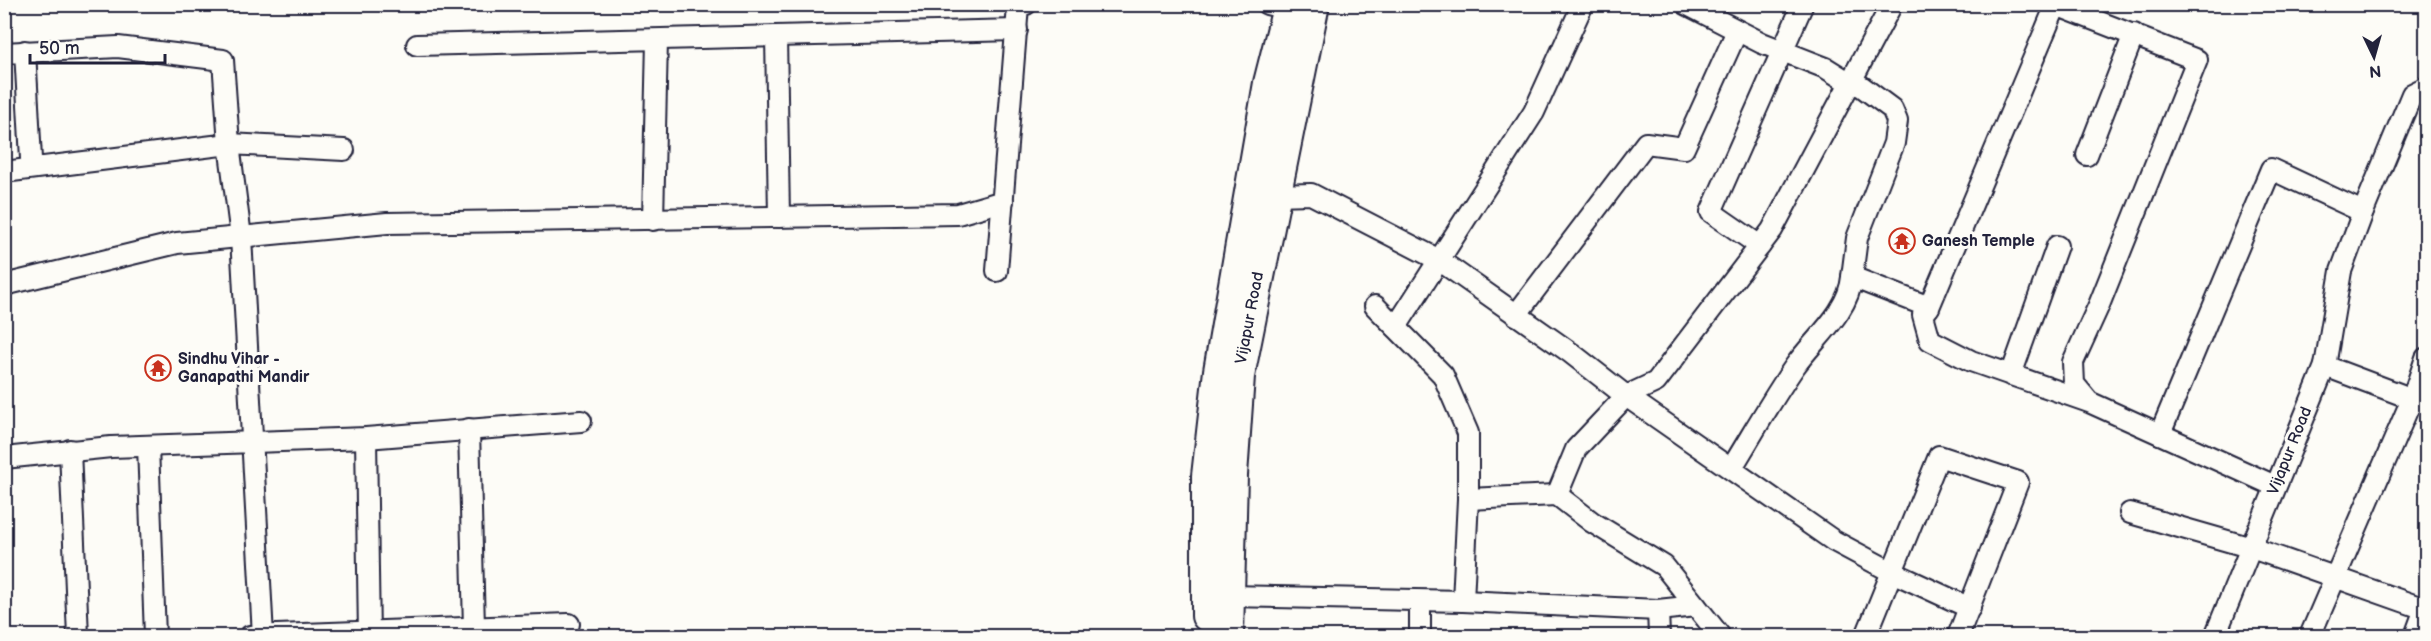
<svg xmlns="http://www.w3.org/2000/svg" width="2431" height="641" font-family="'Balsamiq Sans',sans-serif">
<rect width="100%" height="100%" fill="#fdfcf7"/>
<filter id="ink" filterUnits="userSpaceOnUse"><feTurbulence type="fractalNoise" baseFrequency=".0167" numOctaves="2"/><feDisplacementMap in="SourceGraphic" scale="12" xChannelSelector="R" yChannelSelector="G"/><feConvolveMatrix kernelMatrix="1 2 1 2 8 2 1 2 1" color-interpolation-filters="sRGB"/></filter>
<g filter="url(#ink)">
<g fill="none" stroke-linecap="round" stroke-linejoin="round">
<!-- minor casing -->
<g stroke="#22223b" stroke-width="24">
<g id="minor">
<path d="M1267 4 1288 9"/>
<path d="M1686 4 1762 43 1826 68 1850 83 1861 86 1892 109 1897 121 1894 143 1857 238 1852 277 1929 307"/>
<path d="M776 36 779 217"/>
<path d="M417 45 1017 30"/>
<path d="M25 51 31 159"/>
<path d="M4 53 118 47 223 60 229 144 241 237 263 636"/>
<path d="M2087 155 2134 34"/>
<path d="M4 172 229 144 344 150"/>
<path d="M1275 195 1311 194 1439 260 1571 353 1626 396 1834 541 1892 572 1970 608"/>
<path d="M653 220 657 40"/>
<path d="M1760 246 1711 212 1803 4"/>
<path d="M997 271 1018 6 1026 4"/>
<path d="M4 285 177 243 387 223 958 214 1003 201"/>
<path d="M1375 306 1443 375 1468 433V499L1557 495 1592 522 1664 566 1720 636"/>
<path d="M1516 315 1646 143 1684 148 1737 31"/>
<path d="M1396 327 1534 112 1583 4"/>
<path d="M2325 366 2426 404"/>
<path d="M2011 375 2057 246"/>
<path d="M2089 402 1971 361 1930 340 1923 315 1929 307 2056 5 2197 60 2099 305 2073 362 2074 384 2089 402 2275 486"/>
<path d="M469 429 474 628"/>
<path d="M2160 434 2271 169 2363 212"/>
<path d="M366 438 369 636"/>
<path d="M148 446 155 636"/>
<path d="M70 450 78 636"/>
<path d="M4 458 111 447 366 438 581 421"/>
<path d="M1731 469C1752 435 1772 399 1795 366 1814 339 1849 312 1852 277"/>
<path d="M1557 495 1576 449 1626 396 1656 382 1772 230 1892 4"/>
<path d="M2130 513 2252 548 2425 609"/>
<path d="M1227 596 1463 601 1658 610 1696 606"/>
<path d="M1420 601V636"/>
<path d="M1463 601 1468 499"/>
<path d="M1658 610 1659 636"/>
<path d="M250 636 569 624"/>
<path d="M1866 636 1939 456 2018 482 1958 636"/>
<path d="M2215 636 2325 366 2341 271 2363 212 2412 94 2426 87"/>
<path d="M2310 636 2412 399 2426 358"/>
<path d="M2415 636 2426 606"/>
</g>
</g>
<!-- primary casing -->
<g stroke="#22223b" stroke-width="34">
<g id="primary">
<path d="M1207 616V476L1219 371 1269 83 1289 4"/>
<path d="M1228 636 1232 475 1239 376 1314 4"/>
</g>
</g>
<!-- minor -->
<use href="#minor" stroke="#fdfcf7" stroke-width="20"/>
<!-- primary -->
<use href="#primary" stroke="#fdfcf7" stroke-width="30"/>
</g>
</g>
<!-- icons -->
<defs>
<g id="temple-ring" transform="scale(1.35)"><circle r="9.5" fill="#fdfcf7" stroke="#c8321e" stroke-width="1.5"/><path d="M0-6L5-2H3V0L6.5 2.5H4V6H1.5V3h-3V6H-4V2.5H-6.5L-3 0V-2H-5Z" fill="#c8321e"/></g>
</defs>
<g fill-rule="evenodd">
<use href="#temple-ring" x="1902" y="241"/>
<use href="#temple-ring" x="158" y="368"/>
</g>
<g text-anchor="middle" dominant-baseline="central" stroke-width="6" stroke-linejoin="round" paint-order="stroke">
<!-- poi labels -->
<g font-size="16" font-weight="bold" fill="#22223b" stroke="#fdfcf7" text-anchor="start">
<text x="1922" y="241">Ganesh Temple</text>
<text x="178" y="359">Sindhu Vihar -<tspan x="178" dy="18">Ganapathi Mandir</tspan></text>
</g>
<!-- street labels -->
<g font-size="16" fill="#22223b" stroke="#fdfcf7">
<text transform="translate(1250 318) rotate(-79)">Vijapur Road</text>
<text transform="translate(2290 451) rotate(-68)">Vijapur Road</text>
</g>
</g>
<!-- margin -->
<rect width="2431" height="641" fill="none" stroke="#fdfcf7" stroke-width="24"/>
<rect x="12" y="12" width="2407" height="617" fill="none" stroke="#22223b" stroke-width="2" filter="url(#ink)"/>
<!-- north arrow -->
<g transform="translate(2374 57) rotate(175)" stroke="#fdfcf7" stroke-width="4.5" paint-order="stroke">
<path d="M0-4.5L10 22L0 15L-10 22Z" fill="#22223b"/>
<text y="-9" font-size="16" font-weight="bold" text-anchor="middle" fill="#22223b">N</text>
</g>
<!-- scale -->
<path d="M30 54v9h135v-9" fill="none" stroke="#22223b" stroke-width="3"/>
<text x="39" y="54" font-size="18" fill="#22223b" stroke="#fdfcf7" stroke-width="4.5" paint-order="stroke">50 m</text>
</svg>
